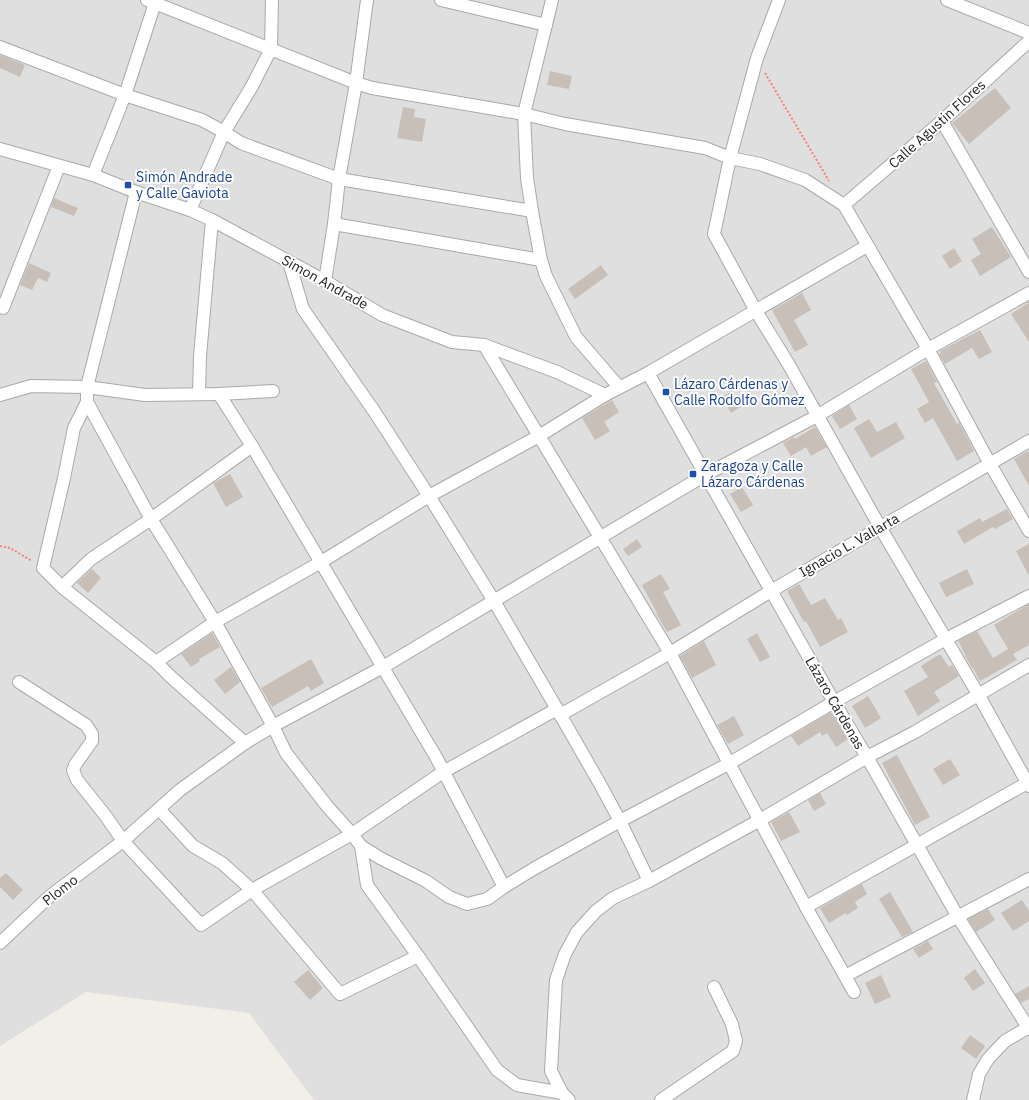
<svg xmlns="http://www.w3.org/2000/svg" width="1029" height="1100" font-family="'IBM Plex Sans',sans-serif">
<rect width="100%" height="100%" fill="#f2efe9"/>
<!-- residential -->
<path fill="#e0dfdf" d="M0 0H1029V1100H314L249 1013 86 992 0 1046Z"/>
<!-- building -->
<g fill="#c7bfb8">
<path d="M0 55 25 65 20 77 0 68Z"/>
<path d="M550 71 572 76 569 89 547 85Z"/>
<path d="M995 88 1011 108 969 144 952 123Z"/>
<path d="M403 107 415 109 414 117 426 119 422 142 397 138Z"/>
<path d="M54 198 78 208 74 216 51 207Z"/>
<path d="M992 227 1011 257 980 276 971 260 981 254 972 239Z"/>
<path d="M954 248 962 261 950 269 942 256Z"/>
<path d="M29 263 51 273 47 282 38 278 32 290 20 285Z"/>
<path d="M601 265 608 275 575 299 568 289Z"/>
<path d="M802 293 811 310 794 320 808 345 795 352 772 310Z"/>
<path d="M1029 302V342L1011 314Z"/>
<path d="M980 330 992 352 979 359 972 348 945 364 939 354 941 353 940 351Z"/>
<path d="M926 361 937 382 934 383 957 424 959 422 974 451 957 461 933 418 925 423 917 409 929 402 911 369Z"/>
<path d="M732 391 742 406 731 413 722 397Z"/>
<path d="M612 400 619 412 604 422 610 431 595 440 582 418Z"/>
<path d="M849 405 857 419 840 429 832 416Z"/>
<path d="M869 419 877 432 896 422 905 438 871 458 854 428Z"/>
<path d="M815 427 827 447 811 456 806 447 791 456 783 443 794 437 795 439Z"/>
<path d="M1028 451 1029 453V486L1014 459Z"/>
<path d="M230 474 243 497 226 507 213 483Z"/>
<path d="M742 487 753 505 741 512 730 494Z"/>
<path d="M1007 509 1013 519 995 529 993 527 964 544 957 531 980 518 982 522Z"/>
<path d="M637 539 642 547 628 556 623 549Z"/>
<path d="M1029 544V576L1016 551Z"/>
<path d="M92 569 101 578 88 593 77 583Z"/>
<path d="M967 569 974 584 946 597 939 583Z"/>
<path d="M661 574 670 589 663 592 681 625 667 632 656 613H657L642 585Z"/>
<path d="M799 584 811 605 825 598 838 620 841 618 848 632 820 647 806 621 804 622 787 591Z"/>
<path d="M1029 604V645L1013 654 1017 660 980 681 973 668H972L965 656H966L958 641 977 631 993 658 1008 649 994 625Z"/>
<path d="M212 633 220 647 199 659 200 661 191 667 181 654Z"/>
<path d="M757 633 770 657 760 662 747 639Z"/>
<path d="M704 641 716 665 692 678 680 656Z"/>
<path d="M940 654 949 667 952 665 959 676 934 692 940 701 918 716 904 691 928 677 921 666Z"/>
<path d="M311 659 324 683 311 691 308 686 272 707 261 688Z"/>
<path d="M231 667 240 682 225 694 214 680Z"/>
<path d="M868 696 881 718 865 728 852 706Z"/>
<path d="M831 712 848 739 836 747 827 733 822 736 820 732 798 746 791 736Z"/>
<path d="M734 716 744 735 728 744 717 725Z"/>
<path d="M897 755 930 817 915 825 882 763Z"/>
<path d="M950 759 960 775 943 785 933 769Z"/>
<path d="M820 793 826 804 814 811 808 800Z"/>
<path d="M789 812 800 832 781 841 771 822Z"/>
<path d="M6 873 23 890 13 900 0 887V878Z"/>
<path d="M862 884 867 894 855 902 858 908 847 915 846 913 829 923 820 908Z"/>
<path d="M890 892 913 932 902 937 879 899Z"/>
<path d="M1022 900 1029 911V921L1013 931 1001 913Z"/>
<path d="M988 909 995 920 976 932 968 919Z"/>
<path d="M928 941 933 949 919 958 913 949Z"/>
<path d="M975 969 985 983 973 991 964 978Z"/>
<path d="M308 970 323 988 310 1000 294 982Z"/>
<path d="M881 975 891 997 875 1004 865 983Z"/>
<path d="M1029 986V999L1021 1003 1015 994Z"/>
<path d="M970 1035 985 1046 976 1059 961 1048Z"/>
</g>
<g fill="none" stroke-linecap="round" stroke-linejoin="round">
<!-- minor casing -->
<g stroke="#a9a9a9" stroke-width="14">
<g id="minor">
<path d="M147 0 356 83 372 88 524 114 565 124 705 148 730 158 760 164 805 180 844 205 928 349 990 464 1029 531"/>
<path d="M441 0 546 25"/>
<path d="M552 0 524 114 527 178 532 211 541 260 546 276 576 337 619 387"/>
<path d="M779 0 757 58 730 158 714 234 756 311 789 365 880 527 978 694 1029 786"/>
<path d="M947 0 1029 33"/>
<path d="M0 47 125 95 202 120 224 132 241 143 339 179 532 211"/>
<path d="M942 121 1029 272"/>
<path d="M0 149 93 175 136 192 190 210 212 220 325 281 382 315 452 342 484 345 557 372 605 395"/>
<path d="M93 175 125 95 156 0"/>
<path d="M136 192 87 387V402L151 519 215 622 273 726 286 753 327 806 352 834 361 846 380 858 426 881 449 897 467 904 487 899 504 887 535 868 620 821 730 763 834 702 946 639 1029 596"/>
<path d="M844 205 942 121 1029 41"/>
<path d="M190 210 224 132 251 88 271 49 272 0"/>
<path d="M334 224 541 260"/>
<path d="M289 262 303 309 374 411 429 496 494 601 557 709 600 784 620 821 649 881"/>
<path d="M325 281 334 224 339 179 356 83 367 0"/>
<path d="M0 306 3 308 59 166"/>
<path d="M484 345 670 653 806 907 854 992"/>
<path d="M648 373 834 702 867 757 958 917 1029 1029"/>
<path d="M199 394 200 356 212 220"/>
<path d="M219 394 252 446 436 757 504 887"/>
<path d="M0 395 31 386 87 387 145 395 219 394 273 391"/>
<path d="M87 402 74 428 64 478 43 568 62 587 156 662 171 677 245 743"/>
<path d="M62 587 91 559 151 519 252 446"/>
<path d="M156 662 215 622 321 562 429 496 539 436 605 395 648 373 867 246"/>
<path d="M19 682 86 725 92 734V741L75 765 73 770 77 780 105 815 123 841 201 925 252 890 352 834 443 772 557 709"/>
<path d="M560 715 670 653 771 591 1029 441"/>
<path d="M159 809 193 846 222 863 252 890 340 994 418 956"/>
<path d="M361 846 367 885 418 956 497 1070 517 1085 562 1093"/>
<path d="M806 907 1029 782"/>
<path d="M0 943 50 896 123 841 180 790 245 743 273 726 383 667 705 475 817 416 928 349 1029 293"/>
<path d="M845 976 1029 879"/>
<path d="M569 1100 562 1093 551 1071 556 980 565 954 577 932 596 911 613 898 649 881 760 820 867 757 915 732 1029 665"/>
<path d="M661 1100 733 1051 736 1041 732 1024 714 987"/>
<path d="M973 1100 979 1074 988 1059 1005 1041 1029 1027"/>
</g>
</g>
<!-- path -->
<g stroke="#fa8072" stroke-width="2" stroke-dasharray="2 2" stroke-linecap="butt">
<path d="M765 73 829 181"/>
<path d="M0 546 10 548 32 561"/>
</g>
<!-- minor -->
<use href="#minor" stroke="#fff" stroke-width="12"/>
</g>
<!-- markers -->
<g fill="#1a4fb4" stroke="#fff" stroke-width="1.5">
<rect x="124" y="181" width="8" height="8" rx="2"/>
<rect x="662" y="388" width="8" height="8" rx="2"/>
<rect x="689" y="470" width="8" height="8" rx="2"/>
</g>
<g text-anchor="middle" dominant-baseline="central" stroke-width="4" stroke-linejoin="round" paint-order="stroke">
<!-- street labels -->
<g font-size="14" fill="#222" stroke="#fff">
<text transform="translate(937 124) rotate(-42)">Calle Agustin Flores</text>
<text transform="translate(325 282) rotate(29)">Simon Andrade</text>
<text transform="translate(849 545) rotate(-30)">Ignacio L. Vallarta</text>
<text transform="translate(835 703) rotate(60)">Lázaro Cárdenas</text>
<text transform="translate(60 890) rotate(-38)">Plomo</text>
</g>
<!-- transit labels -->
<g font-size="14" fill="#164399" stroke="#fff" text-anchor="start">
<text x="136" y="177">Simón Andrade<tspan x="136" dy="16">y Calle Gaviota</tspan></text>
<text x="674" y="384">Lázaro Cárdenas y<tspan x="674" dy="16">Calle Rodolfo Gómez</tspan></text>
<text x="701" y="466">Zaragoza y Calle<tspan x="701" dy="16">Lázaro Cárdenas</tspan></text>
</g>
</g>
</svg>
